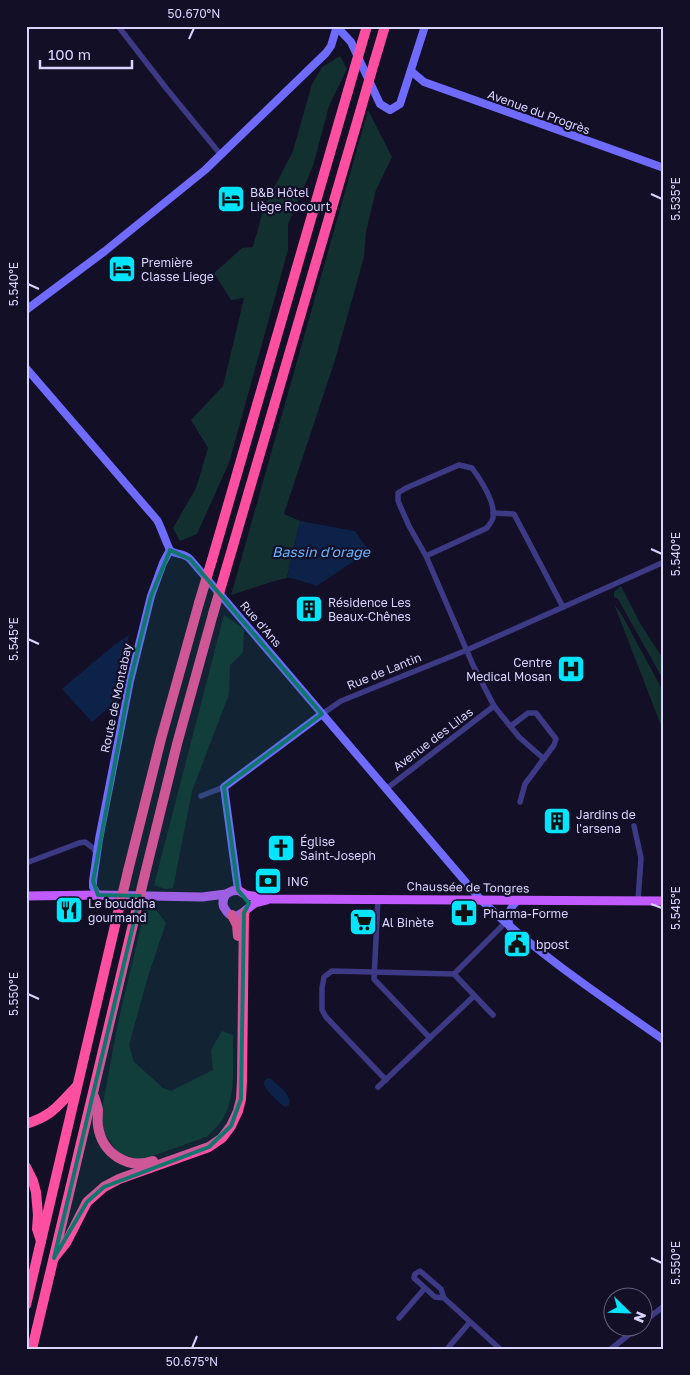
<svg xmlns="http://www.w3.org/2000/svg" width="690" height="1375" font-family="'Golos Text',sans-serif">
<rect width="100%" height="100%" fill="#130f26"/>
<!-- green -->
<g fill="#12302f">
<path d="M340 56 347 69 329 106 313 166 288 224V250L229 463 197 534 180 541 173 528 196 488 208 448 191 420 223 386 244 298 231 300 214 273 242 248 253 247 264 207 293 151 312 84 322 67Z"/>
<path d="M368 110 392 157 376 190 366 232 364 257 335 360 284 514 300 521 287 578 271 582 231 595Z"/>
<path d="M621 586 641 625 664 660V681L618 599 614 597V592Z"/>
<path d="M614 604 622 615 664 693V733Z"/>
<path d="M224 615 244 629 243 652 230 665 229 694 192 791 173 888 165 889 154 885Z"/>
<path d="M154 907 166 923 148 976 129 1045 134 1062 163 1088 171 1091 213 1070 211 1050 222 1031 233 1035C232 1072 240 1112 206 1137L141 1160 118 1153 99 1125 118 1023 145 909Z"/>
</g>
<!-- water -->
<g fill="#0c2248">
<path d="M300 521 355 531 369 551 317 586 292 578H287Z"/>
<path d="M129 635 117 701 92 722 62 689 113 646Z"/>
<path d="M268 1078 271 1079C278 1086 293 1095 289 1105L285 1107C280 1104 264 1089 264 1084 264 1082 264 1081 265 1080Z"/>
</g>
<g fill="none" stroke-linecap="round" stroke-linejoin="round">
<!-- street -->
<g stroke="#3d3a85" stroke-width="5.5">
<path d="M118 26 166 88 221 155"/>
<path d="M493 513 514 514 563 607"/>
<path d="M426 556 487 528C489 525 492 521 493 518 496 503 480 479 472 468L459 465 406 488 398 493V501L409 526 426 556 473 665 494 706 519 737 544 759"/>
<path d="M322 714 341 701 467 650 664 562"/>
<path d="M511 726 528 713H536L556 739 554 745 525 784 520 802"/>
<path d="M386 789 494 706"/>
<path d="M201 796 224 787"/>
<path d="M634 826 641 858 638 900"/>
<path d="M26 863 79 843 85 842 93 848 97 854"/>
<path d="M378 899 374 979 430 1038"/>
<path d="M454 974 505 923"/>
<path d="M386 1080 326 1017 322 1010V988L324 977 332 971 454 974 493 1015"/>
<path d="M378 1087 474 996"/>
<path d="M444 1298 435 1297 414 1278 415 1274 420 1271 441 1289 444 1298 500 1349"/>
<path d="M399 1318 425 1288"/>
<path d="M642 1323 664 1306"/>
<path d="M447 1349 470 1322"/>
<path d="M611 1349 637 1328"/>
</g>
<!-- secondary -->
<g stroke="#6f6bff" stroke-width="8">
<path d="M337 27 351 42 380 104 390 110 400 104 425 26"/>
<path d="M411 71 424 82 664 168"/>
<path d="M26 310 105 251 205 170 326 53 331 46 337 26"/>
<path d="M26 368 157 520C161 526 168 549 171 551 177 555 184 553 190 559L481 900C536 953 601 996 664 1040"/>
<path d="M238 890 224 787 322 714"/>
<path d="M98 895 93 887V881L99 839 130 681 151 596 163 563 170 550"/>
<path d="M510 927C506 915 509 909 518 900"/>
</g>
<!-- primary -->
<g stroke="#c25bff" stroke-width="9">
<path d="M226 894C223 899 221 904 225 909 235 926 246 908 255 903 259 902 263 901 267 900"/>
<path d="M26 896 98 895 202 897 226 894 232 891 238 890 246 895 272 899 664 901"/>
</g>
<!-- highway -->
<g stroke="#ff4fa3" stroke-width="10">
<path d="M362 43 367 26"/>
<path d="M374 63 385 26"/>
<path d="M212 560 348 91"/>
<path d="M225 573 360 112"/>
<path d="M128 871 161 739 199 603"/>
<path d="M145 874 177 744 213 614"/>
<path d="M232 915 237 925 238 936"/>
<path d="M93 1094C95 1099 97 1104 98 1110 98 1115 97 1120 98 1126 102 1153 127 1170 153 1161"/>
<path d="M26 1124C54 1115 58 1105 77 1086"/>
<path d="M26 1167 33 1181 36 1192 38 1215 37 1229 41 1241"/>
<path d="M54 1258 66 1243 87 1202 104 1187 119 1179 209 1147 222 1138 231 1126 238 1111 241 1099 242 1081 244 913"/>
<path d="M26 1305 117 917"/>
<path d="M32 1349 134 920"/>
</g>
<!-- highway-bridge -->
<g stroke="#ff4fa3" stroke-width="10">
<path d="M348 91 362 43"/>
<path d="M360 112 374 63"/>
<path d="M199 603 212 560"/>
<path d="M213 614 225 573"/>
<path d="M117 917 128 871"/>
<path d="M134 920 145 874"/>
</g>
</g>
<!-- marked area -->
<path fill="#0f766e" fill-opacity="0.2" stroke="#0f766e" stroke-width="4" stroke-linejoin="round" d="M170 550 190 559 322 714 224 787 238 890 249 903 244 913 241 1099 231 1126 209 1147 104 1187 87 1202 54 1258 140 896 98 895 93 881 130 681 151 596Z"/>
<!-- ticks -->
<path fill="none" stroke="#d9d4ff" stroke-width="2" d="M189 39 194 28M651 194 662 199M28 284 39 289M651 549 662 554M28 639 39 644M651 904 662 908M28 994 39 999M651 1258 662 1263M192 1348 197 1336"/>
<!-- icons -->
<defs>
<g id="hotel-square" transform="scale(1.4375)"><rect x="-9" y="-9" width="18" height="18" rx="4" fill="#00e5ff" stroke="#130f26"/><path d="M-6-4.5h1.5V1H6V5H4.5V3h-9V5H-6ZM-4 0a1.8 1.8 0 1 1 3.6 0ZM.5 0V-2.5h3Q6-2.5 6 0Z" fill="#111"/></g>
<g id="building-square" transform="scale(1.4375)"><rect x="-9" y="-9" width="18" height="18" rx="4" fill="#00e5ff" stroke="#130f26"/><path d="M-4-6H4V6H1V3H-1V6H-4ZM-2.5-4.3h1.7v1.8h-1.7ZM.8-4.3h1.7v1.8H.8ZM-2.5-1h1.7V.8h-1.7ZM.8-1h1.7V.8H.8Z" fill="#111"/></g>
<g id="hospital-square" transform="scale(1.4375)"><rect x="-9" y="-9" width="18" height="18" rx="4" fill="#00e5ff" stroke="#130f26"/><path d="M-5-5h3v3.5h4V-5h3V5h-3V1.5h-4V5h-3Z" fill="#111"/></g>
<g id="church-square" transform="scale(1.4375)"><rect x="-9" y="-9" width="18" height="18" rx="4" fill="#00e5ff" stroke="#130f26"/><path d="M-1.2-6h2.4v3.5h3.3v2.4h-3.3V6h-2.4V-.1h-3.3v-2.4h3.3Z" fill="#111"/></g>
<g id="bank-square" transform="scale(1.4375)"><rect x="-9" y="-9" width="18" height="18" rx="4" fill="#00e5ff" stroke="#130f26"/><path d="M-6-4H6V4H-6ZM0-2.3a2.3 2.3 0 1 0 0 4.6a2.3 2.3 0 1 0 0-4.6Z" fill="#111"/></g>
<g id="restaurant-square" transform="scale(1.4375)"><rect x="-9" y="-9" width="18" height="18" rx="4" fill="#00e5ff" stroke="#130f26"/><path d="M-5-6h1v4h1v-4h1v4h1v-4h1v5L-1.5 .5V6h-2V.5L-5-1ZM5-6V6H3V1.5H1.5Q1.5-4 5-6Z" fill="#111"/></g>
<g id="pharmacy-square" transform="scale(1.4375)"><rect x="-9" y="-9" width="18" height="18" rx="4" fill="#00e5ff" stroke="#130f26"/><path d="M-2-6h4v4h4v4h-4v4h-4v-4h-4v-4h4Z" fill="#111"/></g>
<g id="supermarket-square" transform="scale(1.4375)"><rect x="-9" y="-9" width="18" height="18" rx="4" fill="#00e5ff" stroke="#130f26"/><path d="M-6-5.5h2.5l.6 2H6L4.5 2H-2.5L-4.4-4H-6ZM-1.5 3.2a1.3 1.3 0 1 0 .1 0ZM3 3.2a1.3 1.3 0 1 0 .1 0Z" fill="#111"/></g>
<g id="civic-square" transform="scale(1.4375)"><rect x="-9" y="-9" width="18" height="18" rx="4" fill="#00e5ff" stroke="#130f26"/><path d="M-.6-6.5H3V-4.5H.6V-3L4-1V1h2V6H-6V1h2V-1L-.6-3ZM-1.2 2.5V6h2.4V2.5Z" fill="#111"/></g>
</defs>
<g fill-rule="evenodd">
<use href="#hotel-square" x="231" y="199"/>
<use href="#hotel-square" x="122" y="269"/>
<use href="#building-square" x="309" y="609"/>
<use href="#hospital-square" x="571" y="669"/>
<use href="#building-square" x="557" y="821"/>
<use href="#church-square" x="281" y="848"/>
<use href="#bank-square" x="268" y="881"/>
<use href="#restaurant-square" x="69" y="910"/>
<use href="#pharmacy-square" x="464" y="913"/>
<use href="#supermarket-square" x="363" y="922"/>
<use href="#civic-square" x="517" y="944"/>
</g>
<g text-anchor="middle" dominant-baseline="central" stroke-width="4.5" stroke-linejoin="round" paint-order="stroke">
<!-- street labels -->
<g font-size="12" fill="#d9d4ff" stroke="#130f26">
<text transform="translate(539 112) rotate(20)">Avenue du Progrès</text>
<text transform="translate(261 624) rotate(49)">Rue d'Ans</text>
<text transform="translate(384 671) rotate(-22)">Rue de Lantin</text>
<text transform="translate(116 698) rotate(-78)">Route de Montabay</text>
<text transform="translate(433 739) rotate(-37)">Avenue des Lilas</text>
<text transform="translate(468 887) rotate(1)">Chaussée de Tongres</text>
</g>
<!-- poi labels -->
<g font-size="12" fill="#d9d4ff" stroke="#130f26" text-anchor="start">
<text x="250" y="192">B&amp;B Hôtel<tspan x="250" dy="14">Liège Rocourt</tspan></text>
<text x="141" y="262">Première<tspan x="141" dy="14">Classe Liege</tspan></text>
<text x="328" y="602">Résidence Les<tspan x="328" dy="14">Beaux-Chênes</tspan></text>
<text x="552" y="662" text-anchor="end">Centre<tspan x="552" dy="14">Medical Mosan</tspan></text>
<text x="576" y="814">Jardins de<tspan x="576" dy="14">l'arsena</tspan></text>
<text x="300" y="841">Église<tspan x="300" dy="14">Saint-Joseph</tspan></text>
<text x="287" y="881">ING</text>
<text x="88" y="903">Le bouddha<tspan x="88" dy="14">gourmand</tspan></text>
<text x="483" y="913">Pharma-Forme</text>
<text x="382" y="922">Al Binète</text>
<text x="536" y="944">bpost</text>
</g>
<!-- water labels -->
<g font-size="14" font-style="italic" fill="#62b6ff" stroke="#130f26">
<text x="321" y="551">Bassin d'orage</text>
</g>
</g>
<!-- border -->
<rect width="690" height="1375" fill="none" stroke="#130f26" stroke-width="55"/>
<!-- north arrow -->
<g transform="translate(628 1312) rotate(113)"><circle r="24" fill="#130f26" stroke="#625e7d"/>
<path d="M0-4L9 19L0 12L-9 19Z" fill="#00e5ff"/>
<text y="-8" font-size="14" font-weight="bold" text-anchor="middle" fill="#d9d4ff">N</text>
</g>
<!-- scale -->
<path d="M40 60v8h92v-8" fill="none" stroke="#d9d4ff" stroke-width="2.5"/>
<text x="48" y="60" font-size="15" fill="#d9d4ff" stroke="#130f26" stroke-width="4" paint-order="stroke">100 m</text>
<rect x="28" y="28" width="634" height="1320" fill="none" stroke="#d9d4ff" stroke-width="2"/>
<g font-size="12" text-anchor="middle" fill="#d9d4ff">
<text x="194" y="18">50.670°N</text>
<text transform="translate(676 199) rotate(-90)" y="4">5.535°E</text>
<text transform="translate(14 284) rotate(-90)" y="4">5.540°E</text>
<text transform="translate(676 554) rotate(-90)" y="4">5.540°E</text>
<text transform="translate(14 639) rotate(-90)" y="4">5.545°E</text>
<text transform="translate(676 908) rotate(-90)" y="4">5.545°E</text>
<text transform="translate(14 994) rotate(-90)" y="4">5.550°E</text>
<text transform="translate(676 1263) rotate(-90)" y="4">5.550°E</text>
<text x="192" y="1366">50.675°N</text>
</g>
</svg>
